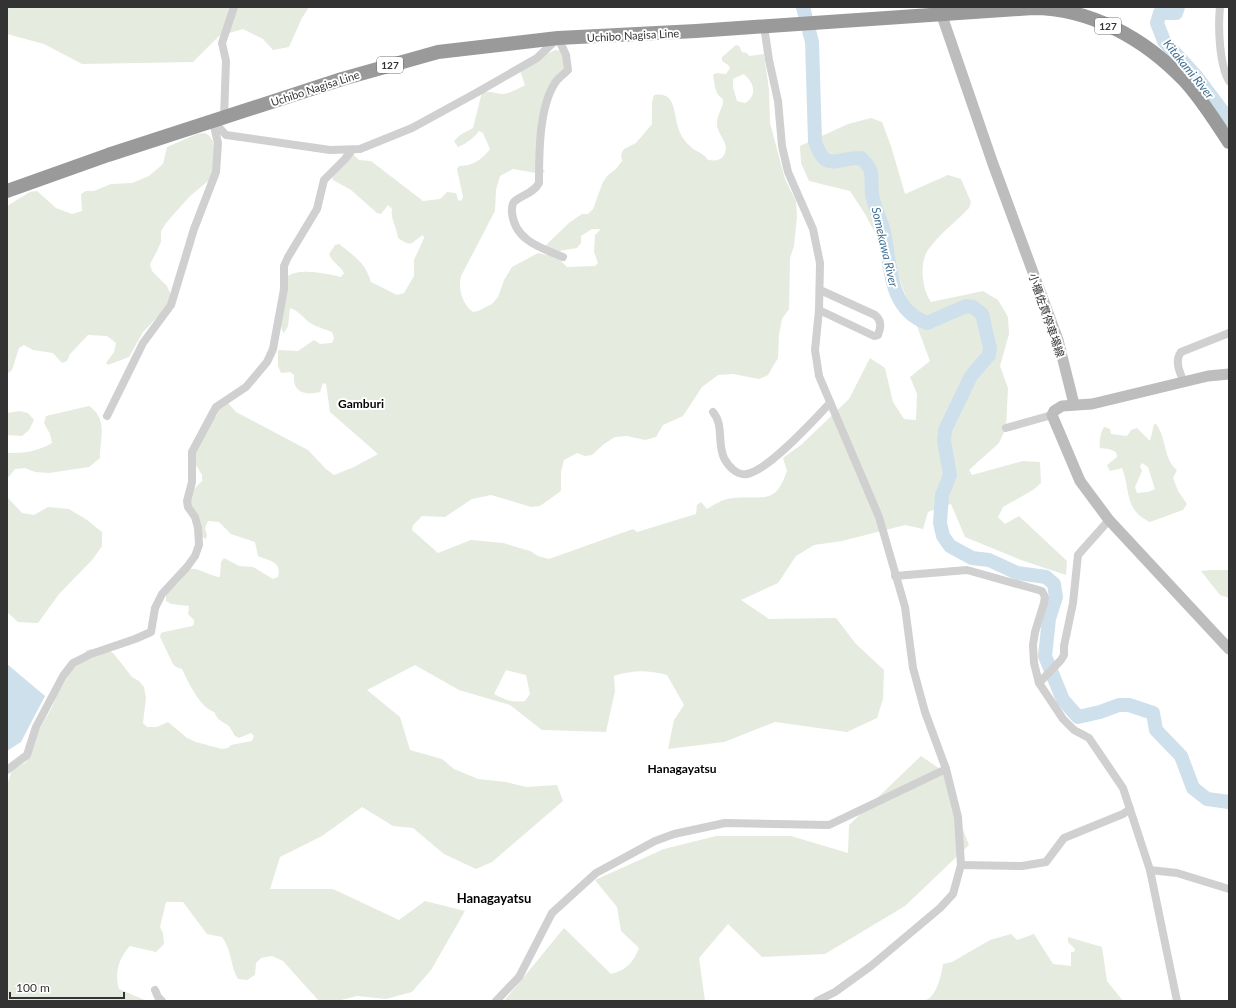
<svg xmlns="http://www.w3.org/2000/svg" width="1236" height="1008" font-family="Lato,'Noto Sans JP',sans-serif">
<rect width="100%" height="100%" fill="#fff"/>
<!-- green -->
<g fill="#e5ebdf" fill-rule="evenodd">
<path d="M7 7H309L302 18 289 47 273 50 263 39 243 29 219 36 193 62 82 64 44 44 7 34Z"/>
<path d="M736 45 739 46 742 52 747 53 749 56 764 54 769 90 770 123 785 179 796 201 797 217 794 246 790 258 789 309 782 319 779 335 778 358 768 375 759 379 733 374 718 375 702 387 683 416 663 425 656 437 645 440 627 436 615 437 604 444 592 455 585 456 577 453 564 460 561 472V491L540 506 531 507 491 495 472 499 445 517 422 516 413 525 412 530 438 553 471 540 503 543 530 551 538 556 549 559 633 529 637 532 696 514 697 505 701 502 707 509C715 504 723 499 733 498 764 495 775 506 787 471L783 458 802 444 849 399 870 358 885 368 893 402 904 419 916 420 917 394 910 377 930 361 899 278 865 214 850 191 809 181 801 163 800 146 848 124 871 118 882 122 891 146 905 194 948 175 961 179 971 202 969 208C957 221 938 235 928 250 919 263 922 290 931 302L983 291 998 300 1008 317 1009 334 1000 366 1008 388 1006 428 999 443 969 470 972 475 1023 461 1040 462 1041 483 1033 490 1003 507 998 517 1005 524 1019 516 1067 561 1066 575 1021 560 965 537 951 504 928 512 923 529 905 525 842 541 814 545 796 556 778 583 741 600 769 619 836 618 856 644 884 670 883 699 877 718 847 732 775 722 724 742 668 749 674 720 684 705 667 675C647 670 633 670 614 676L615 691 606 732 542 730 510 705 459 690 415 665 367 690 400 717 410 750 442 759 454 769 478 779 506 782 526 787 557 785 563 801 492 862 476 869 444 854 413 828 393 826 362 807 322 836 280 857 270 889H333L399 920 425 901 465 911 431 970 412 992 386 999 357 996 337 1001H319L283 961 272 956 261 958 256 963 255 975 247 980 238 979C230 966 232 950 222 937L207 934 183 902H166L160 927 163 933 164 944 156 952 130 946C119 957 114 974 119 989L147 1001H7V785L12 770 26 762 30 752 33 741 52 707 57 695 71 671 87 650 105 647 114 654 132 677 139 681 144 687 146 698 143 723 147 727H157L168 722 187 738 196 742 222 749 228 748 231 745 252 741 254 736 251 733 239 738 235 736 229 726 218 719 214 712C200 707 188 682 182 669L176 667 173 664 160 637 161 633 164 632 192 626 194 624V620L188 614 189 606 171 604 166 601C165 589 172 589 179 582 183 578 185 573 188 569 200 567 208 576 220 577L221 562 224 558 239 566 253 567 273 579 278 577C282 561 269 561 258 556L255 542 231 534 219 522 208 521 205 528 207 535 206 539 202 537 190 505V493L202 481V475L193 460 194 453 213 419 217 415 218 409 227 402 236 412 308 450 326 469 334 475 354 467 378 454 330 412 326 384 323 383 320 392C305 396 292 392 294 375L290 372 281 373 278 366V350L298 351 314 340 320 344 332 343 334 338 332 332C327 330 317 327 314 325 305 321 299 310 290 308L288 326 284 333C275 324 289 291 287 277 299 267 327 274 341 277L344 273C341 266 332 263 329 254L335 245 339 244C355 257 365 262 371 282L397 295 404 293 414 276V260L424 238 423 235C410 243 413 248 398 238 397 228 390 218 392 209L388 205 381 214 377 213 351 190 333 180 332 175 353 154 359 160 371 161 423 201 440 199 447 192 456 193 458 200 461 201 463 197 457 169 459 166C472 166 482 160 490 149L483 133 479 131C473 139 467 143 458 147L454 141 460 135 473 128 482 92C490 90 496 94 504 94 510 93 520 88 525 85L519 68 555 50 561 51 569 64 549 92 539 166 545 171 542 174 513 169 500 176 496 190 495 211 461 276C458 289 462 304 473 312L478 311 492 304 498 297 504 280 512 267 538 253 557 257 567 267 595 266 598 263 594 252 595 235 601 229H592L581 236V243L577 248 559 251 546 249V245L570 222 582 214H588L593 209 603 182 607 176 616 169 622 161 621 154 624 149 636 143 652 124V102L654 95C677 91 673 115 679 130 680 134 685 142 689 145 695 152 703 152 708 160 715 161 720 161 724 155 731 143 716 134 717 123 717 114 724 107 723 99 714 94 715 84 713 75L716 73 726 74 730 68 728 65 722 61V57ZM744 74C754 83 758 95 745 103L737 101 733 87V79ZM506 670 526 675 530 694 525 701C513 703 505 700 494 694Z"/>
<path d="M205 133C221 142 214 161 213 177L190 196 166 223 161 231V242L157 251 150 264 152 271 167 286 170 293V304L143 332 129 357 108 365 106 363 114 352 116 343 107 336 88 335 70 354 67 361 62 363 53 353 33 350 24 345 19 348 12 370 7 374V206L30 192 37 191 56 208 72 214 82 211 81 194 86 191H94L111 184 132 183 149 176 163 164 167 147 197 134Z"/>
<path d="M89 406C108 419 100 437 100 458L89 467 49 473 35 472 25 468 15 469 7 479V453C24 453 37 452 52 443L50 434 44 423 46 416Z"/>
<path d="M20 411 28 413 34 420 29 430 22 436 7 435V413Z"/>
<path d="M1154 424H1156C1167 438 1163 459 1177 470L1173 478 1178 491 1187 504 1183 510 1150 522C1123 509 1131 490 1122 468L1110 471 1107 465 1117 457 1116 452 1109 449 1100 448C1099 441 1100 434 1104 427L1110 429 1111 434 1127 436 1131 430 1137 428 1150 441ZM1142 463 1148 467 1155 489 1148 492 1137 493 1135 487 1142 471 1140 466Z"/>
<path d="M7 497 22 513 34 515 48 507 69 509 87 520 102 532V546L92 560 59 594 38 623 18 622 7 612Z"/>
<path d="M1210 570H1229V598L1220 595 1201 571Z"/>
<path d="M921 756 946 773 958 817 969 845 905 906 825 954 762 957 728 924 699 958 705 1001H504L564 928 611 974C626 971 634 961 639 948L621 931 617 907 595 880 664 849 716 836H791L848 853 849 825Z"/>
<path d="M1011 934 1017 940 1034 934 1053 964 1071 966V952H1074L1075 949 1068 942V937L1102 947 1107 981 1123 1001H924C937 997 941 976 943 964L952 962 990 940Z"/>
</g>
<!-- water -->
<path fill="#cfe0ed" d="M7 664 45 696 21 742 7 751Z"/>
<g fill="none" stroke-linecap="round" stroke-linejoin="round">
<!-- river -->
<g stroke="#cfe0ed" stroke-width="14">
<path d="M803 7 812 42 815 141C825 174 837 157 861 158 876 172 870 176 872 194 874 207 881 219 884 232 891 265 888 309 927 323L966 306 973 307 982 314 990 348 989 355 971 376 945 430 944 441 950 475 942 495 940 523 943 536 950 546 972 558 989 560 1017 573 1046 577 1054 584 1056 597 1049 619 1045 656 1063 700 1078 717 1100 712 1119 705H1129L1153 713 1156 730 1181 756 1193 788 1207 799 1229 802"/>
<path d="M1178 7 1176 13H1160L1157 23 1164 41 1196 76 1229 120"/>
</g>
<!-- street -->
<g stroke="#d0d0d0" stroke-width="8">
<path d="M1220 7C1218 26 1219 64 1229 81"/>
<path d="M764 26 769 60 778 101 782 146 788 172 813 229 820 263 819 310 815 350 819 376 879 517 905 607 913 668 925 712 946 769 958 817 961 865 953 894 940 908 871 966 835 992 817 1001"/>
<path d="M224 118 226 61 222 43 234 7"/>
<path d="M213 121 226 135 330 150 360 149 412 128 476 93 537 58 558 38 566 55 568 70C564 74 558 78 555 83 539 107 539 154 539 183 533 194 523 194 515 201 511 204 512 209 512 213 515 241 542 248 563 257"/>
<path d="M819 310 874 336 878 335C881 327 882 321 875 315L820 290"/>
<path d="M1184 382C1180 373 1174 361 1181 352L1229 333"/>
<path d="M713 412C724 425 717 443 724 458 728 466 737 476 747 474 769 470 814 420 830 403"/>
<path d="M107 416 143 343 171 305 194 229 216 172 218 143 213 122"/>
<path d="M1006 428 1052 415"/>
<path d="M895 576 967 570 1042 591 1045 597 1044 603 1035 632 1033 645 1034 663 1039 683 1063 719 1074 730 1089 738 1123 788 1150 870 1177 1001"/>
<path d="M1039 683 1061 660 1064 655V646L1073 603 1078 555 1109 520"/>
<path d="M7 770 27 755 36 727 63 676 73 663 91 654 135 639 151 632 155 608 162 594 187 567 195 556 199 545 198 528 195 517 188 507 187 501 192 482V452L216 407 246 387 267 362 273 349 284 289V266L288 257 317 209 324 180 345 159 351 151"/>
<path d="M961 865 1022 866 1046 862 1064 838 1123 814 1130 809"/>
<path d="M1150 870 1177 873 1229 889"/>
<path d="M155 990 158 997 162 1001"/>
<path d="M496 1001 519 977 552 913 596 873 655 841 674 834 725 823 829 825 946 769"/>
</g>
<!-- secondary -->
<g stroke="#bdbdbd" stroke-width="11">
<path d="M941 13 993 164 1058 340 1074 404"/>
<path d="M1229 374 1208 376 1092 404 1062 406 1054 411 1052 415 1080 481 1109 520 1229 649"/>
</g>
<!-- highway -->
<path stroke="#9a9a9a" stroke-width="14" d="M7 191 108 155 342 79 438 52 558 38 696 31 1033 8C1090 8 1145 39 1184 80 1201 98 1215 121 1229 142"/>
</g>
<g text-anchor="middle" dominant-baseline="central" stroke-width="4" stroke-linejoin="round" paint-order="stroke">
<!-- shield labels -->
<g fill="#fff" stroke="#707070" stroke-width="1">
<rect x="1095" y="18" width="26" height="16" rx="3"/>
<rect x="377" y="57" width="26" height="16" rx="3"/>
</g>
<g font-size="10" font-weight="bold" fill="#333">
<text x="1108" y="26">127</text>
<text x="390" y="65">127</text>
</g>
<!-- street labels -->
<g font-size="11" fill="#333" stroke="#fff">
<text transform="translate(633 35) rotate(-3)">Uchibo Nagisa Line</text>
<text transform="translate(315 88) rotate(-18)">Uchibo Nagisa Line</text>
<text transform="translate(1047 315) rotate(71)">小櫃佐貫停車場線</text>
</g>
<!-- water labels -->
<g font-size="12" font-style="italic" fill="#427194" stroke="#fff">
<text transform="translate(1189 69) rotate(51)">Kitakami River</text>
<text transform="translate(885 247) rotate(77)">Somekawa River</text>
</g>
<!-- neighbourhood labels -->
<g font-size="12" font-weight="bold" fill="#000" stroke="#fff">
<text x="361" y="403">Gamburi</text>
<text x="682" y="768">Hanagayatsu</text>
</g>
<!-- quarter labels -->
<g font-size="13" font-weight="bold" fill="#000" stroke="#fff">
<text x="494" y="898">Hanagayatsu</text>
</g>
</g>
<!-- border -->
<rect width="1236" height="1008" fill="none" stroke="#333333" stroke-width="16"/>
<!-- scale -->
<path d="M10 992v6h114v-6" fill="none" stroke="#333333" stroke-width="2"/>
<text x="16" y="992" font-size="12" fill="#333333" stroke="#ffffff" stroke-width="3" paint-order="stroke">100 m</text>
</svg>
